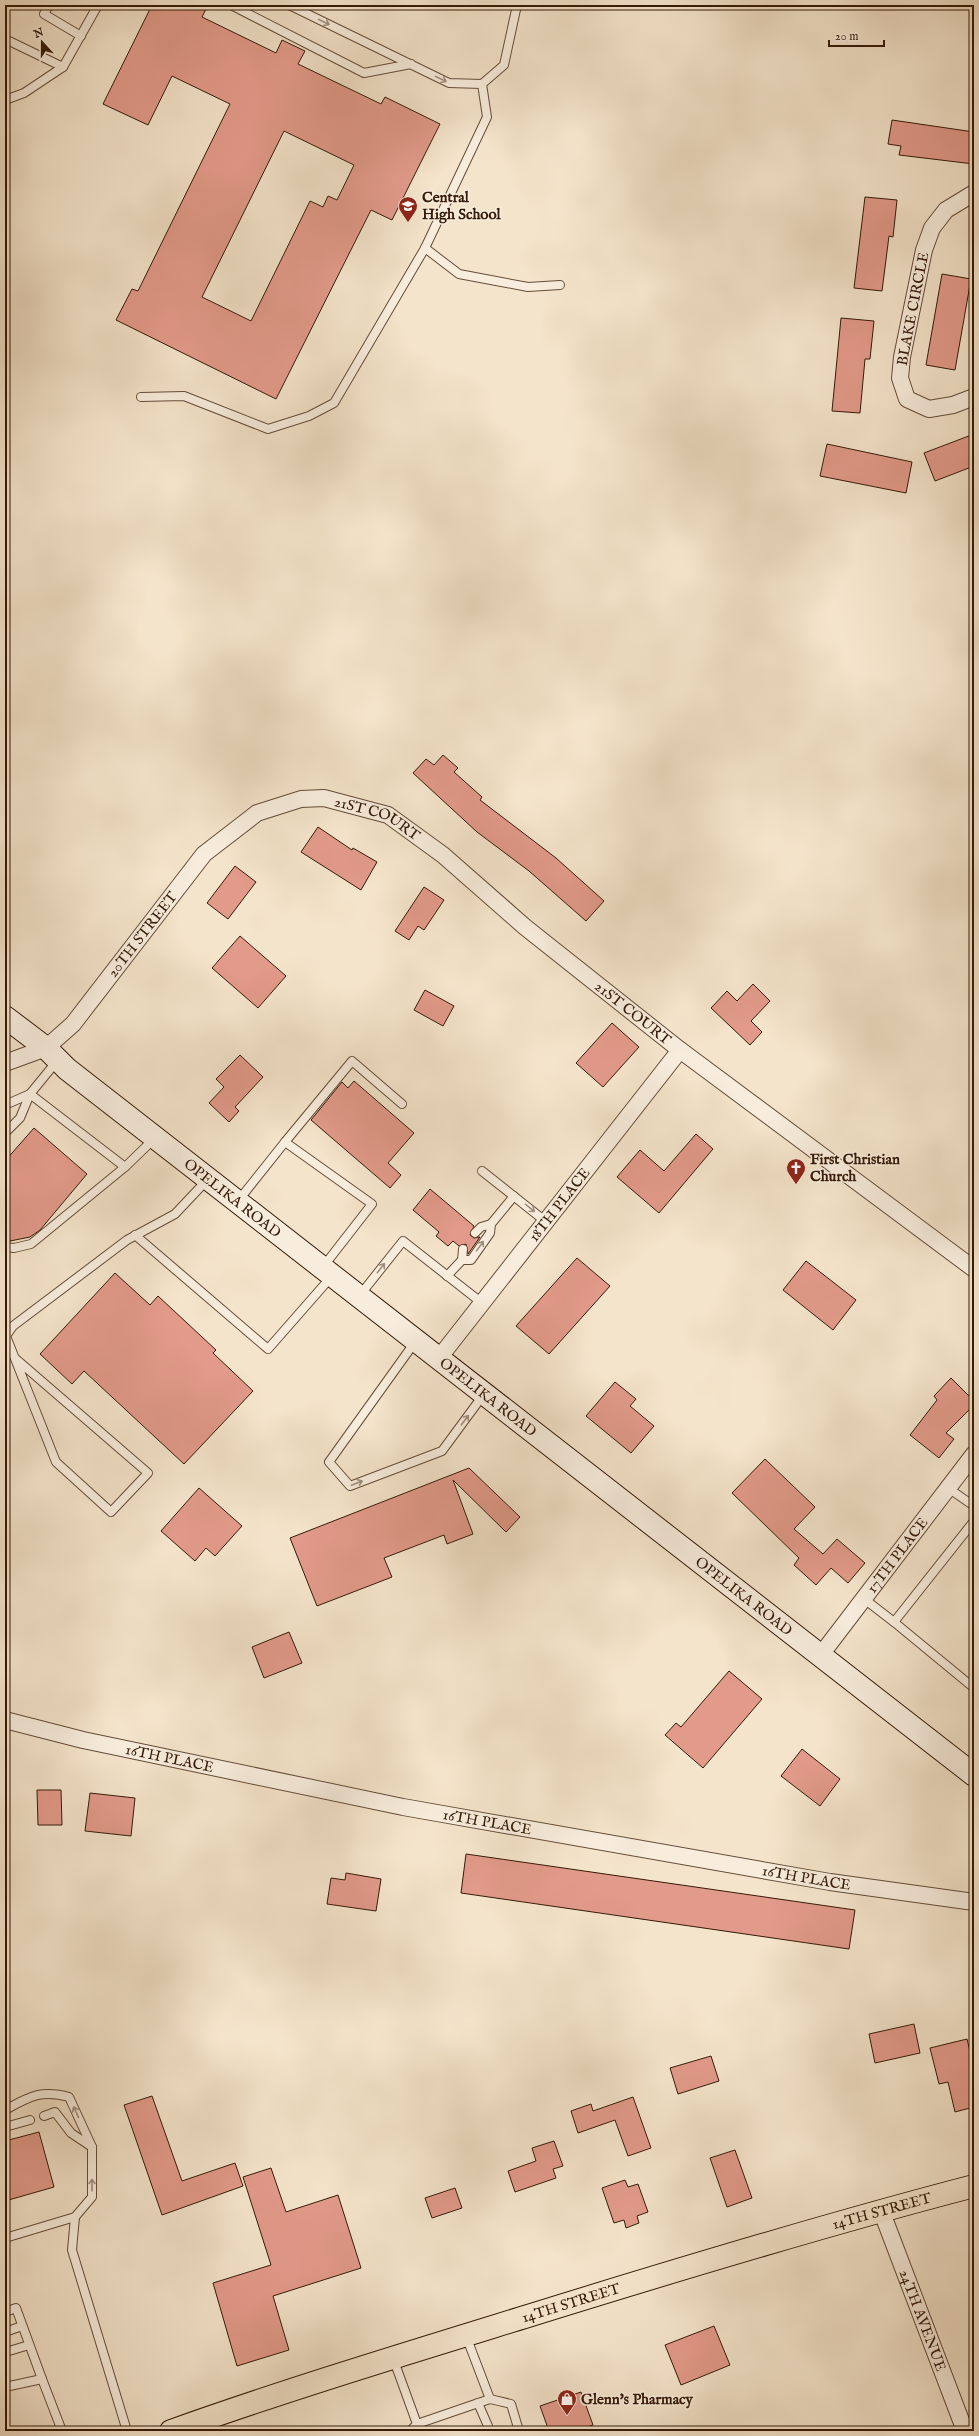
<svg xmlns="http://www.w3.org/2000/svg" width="979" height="2436" font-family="'IM FELL English',serif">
<rect width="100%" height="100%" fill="#f4e4cb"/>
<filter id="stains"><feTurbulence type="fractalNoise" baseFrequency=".005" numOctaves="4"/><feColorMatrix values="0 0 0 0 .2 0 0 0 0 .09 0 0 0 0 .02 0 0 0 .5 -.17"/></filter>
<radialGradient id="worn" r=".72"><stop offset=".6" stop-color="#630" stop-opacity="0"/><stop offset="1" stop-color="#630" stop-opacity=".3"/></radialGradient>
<!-- building -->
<g fill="#e29a8a" stroke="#351a07" fill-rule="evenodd">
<path d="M152 5H198L206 9 202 17 276 53 282 40 305 51 298 64 381 104 385 97 440 124 392 220 371 210 276 399 116 320 132 289 138 291 230 104 172 76 148 125 103 104ZM284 131 354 165 337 200 328 196 323 207 310 201 251 321 202 297Z"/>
<path d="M892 120 974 132V164L899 155 901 146 888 144Z"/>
<path d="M865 197 897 200 893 237 889 236 882 291 854 288Z"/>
<path d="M942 274 971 279 955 370 926 365Z"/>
<path d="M841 318 874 321 870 359H865L860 413 832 411Z"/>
<path d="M974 434V466L935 481 924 453Z"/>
<path d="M827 444 912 462 906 493 820 476Z"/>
<path d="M443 755 458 768 454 772 482 797 480 800 556 858 604 901 586 921 529 871 477 832 413 773 426 759 434 765Z"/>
<path d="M318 827 352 850 353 848 377 862 361 890 301 852Z"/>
<path d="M235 866 256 882 228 919 207 903Z"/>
<path d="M424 887 444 900 424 930 418 926 409 940 395 931Z"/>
<path d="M240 936 286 976 258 1008 212 968Z"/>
<path d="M753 984 770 1001 751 1021 762 1032 750 1045 711 1008 727 991 737 1001Z"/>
<path d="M425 990 454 1006 443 1026 414 1010Z"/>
<path d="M612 1023 639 1047 603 1087 576 1063Z"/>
<path d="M240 1055 263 1077 235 1107 239 1111 229 1122 209 1103 224 1087 216 1079Z"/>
<path d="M354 1081 414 1133 388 1163 401 1175 390 1188 311 1120 342 1082 348 1088Z"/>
<path d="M34 1128 87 1174 40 1230 30 1237 5 1242V1161Z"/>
<path d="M696 1134 713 1149 659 1213 617 1177 640 1150 664 1171Z"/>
<path d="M430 1189 474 1226 470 1235 474 1238 480 1237 468 1254 466 1244 459 1246 453 1241 448 1246 436 1236 439 1232 413 1210Z"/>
<path d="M577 1258 610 1286 549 1354 516 1326Z"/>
<path d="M806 1261 856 1300 833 1330 783 1290Z"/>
<path d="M115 1273 150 1305 158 1296 216 1350 213 1353 253 1391 184 1464 84 1371 72 1384 40 1354Z"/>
<path d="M951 1378 974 1401V1405L946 1433 954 1439 939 1458 910 1435 937 1400 934 1396Z"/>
<path d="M615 1382 636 1399 630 1406 654 1426 631 1453 586 1416Z"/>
<path d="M765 1459 815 1507 794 1529 823 1554 837 1539 865 1563 848 1583 831 1568 816 1585 794 1565 799 1558 732 1493Z"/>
<path d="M469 1468 520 1517 506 1532 453 1480 473 1534 447 1544 444 1535 384 1558 392 1577 317 1606 290 1538Z"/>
<path d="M199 1488 242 1526 215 1556 206 1548 195 1561 161 1531Z"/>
<path d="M289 1632 302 1663 264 1678 252 1647Z"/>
<path d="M729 1671 762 1699 703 1768 665 1735 676 1723 681 1727Z"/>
<path d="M802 1749 840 1779 820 1806 781 1776Z"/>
<path d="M37 1790H61L62 1825H38Z"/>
<path d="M90 1793 135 1798 131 1836 85 1831Z"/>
<path d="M466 1854 855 1910 849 1949 461 1893Z"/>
<path d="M346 1873 381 1879 376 1911 327 1904 331 1878 345 1880Z"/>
<path d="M914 2024 920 2053 875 2063 869 2034Z"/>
<path d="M967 2039 974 2068V2107L955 2112 948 2082 939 2084 930 2048Z"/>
<path d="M711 2056 719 2081 678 2094 670 2068Z"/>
<path d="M152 2096 182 2181 235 2163 243 2186 162 2215 124 2105Z"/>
<path d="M633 2097 651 2148 628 2156 615 2120 578 2133 571 2111 591 2104 593 2111Z"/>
<path d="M39 2132 54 2187 5 2201V2141Z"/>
<path d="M554 2141 563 2166 553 2169 556 2178 515 2192 508 2171 536 2161 532 2148Z"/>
<path d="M735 2150 752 2198 727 2207 710 2158Z"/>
<path d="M271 2168 286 2212 338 2195 361 2268 273 2296 289 2350 237 2366 213 2283 271 2265 243 2177Z"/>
<path d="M625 2180 628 2187 638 2184 648 2212 637 2216 639 2223 626 2228 624 2220 614 2223 602 2188Z"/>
<path d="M455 2188 462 2208 432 2218 425 2198Z"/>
<path d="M714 2326 730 2365 681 2385 665 2345Z"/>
<path d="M581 2392 593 2425 576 2431H549L540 2406Z"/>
</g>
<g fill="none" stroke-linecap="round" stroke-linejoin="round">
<!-- service casing -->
<g stroke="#654c38" stroke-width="10">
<g id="service">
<path d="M49 5 44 14 81 36"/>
<path d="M231 5 364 73 411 64"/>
<path d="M289 5 449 83 482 84 504 65 517 5"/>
<path d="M5 39 63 67"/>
<path d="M5 100 24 93 63 67 98 5"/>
<path d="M425 248 459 274 528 287 560 285"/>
<path d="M141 397 184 396 268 429 309 416 334 403 425 248 487 117 482 84"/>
<path d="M5 1105 30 1094 57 1061"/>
<path d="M5 1133 20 1118 30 1094 125 1167 155 1138"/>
<path d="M285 1142 352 1061 402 1104"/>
<path d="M482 1171 545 1221"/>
<path d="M238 1201 285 1142 372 1204 323 1267"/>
<path d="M475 1233 481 1227 491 1224"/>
<path d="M135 1235 268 1349 332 1276"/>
<path d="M5 1247 14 1248 31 1244 125 1167"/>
<path d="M462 1260 463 1249"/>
<path d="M447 1276 462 1260H471L490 1233 491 1224 514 1196"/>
<path d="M360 1295 403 1241 482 1303"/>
<path d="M415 1342 329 1462 350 1486 442 1451 484 1394"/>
<path d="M16 1359 148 1473 111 1512 56 1462 6 1336 13 1326 127 1240 175 1214 208 1179"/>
<path d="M948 1488 974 1506"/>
<path d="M974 1521 894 1622 974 1688"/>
<path d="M863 1598 894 1622"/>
<path d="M5 2110C29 2097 41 2089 69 2097L92 2147V2197L75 2217 5 2238"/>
<path d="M44 2116 55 2112 71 2133 92 2147"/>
<path d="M5 2127 30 2120"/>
<path d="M75 2217 72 2250 127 2431"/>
<path d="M5 2312 16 2308 42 2379 5 2387"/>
<path d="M5 2332 22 2326"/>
<path d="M9 2351 29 2345"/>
<path d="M393 2358 417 2424 490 2399 466 2336"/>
<path d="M42 2379 62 2431"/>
<path d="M490 2399 511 2404 519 2431"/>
<path d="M478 2403 488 2426"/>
<path d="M410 2431 417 2424"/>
</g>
</g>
<!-- minor casing -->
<g stroke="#654c38" stroke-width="18">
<g id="minor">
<path d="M974 193 946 210 932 228 924 250 902 357 900 378 907 399 929 409 953 405 974 397"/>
<path id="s1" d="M5 1063 46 1048 73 1024 204 854 257 813 301 799 324 798 388 815 443 855 525 927 680 1050 974 1269"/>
<path id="s2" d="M439 1358 680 1050"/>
<path id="s3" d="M820 1656 974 1454"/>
<path id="s4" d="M5 1720 83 1740 403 1807 830 1882 974 1902"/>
<path id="s5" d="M881 2210 965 2431"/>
</g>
</g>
<!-- secondary casing -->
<g stroke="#351a07" stroke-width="24">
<g id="secondary">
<path id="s6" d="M5 1017 46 1048 67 1069 974 1775"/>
</g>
</g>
<!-- primary casing -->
<g stroke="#351a07" stroke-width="24">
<g id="primary">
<path id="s7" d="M171 2431C289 2389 408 2353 528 2316 676 2270 824 2225 974 2186"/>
</g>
</g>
<!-- service -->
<use href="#service" stroke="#f8eddd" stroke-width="8"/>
<!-- minor -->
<use href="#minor" stroke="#f8eddd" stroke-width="16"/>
<!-- secondary -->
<use href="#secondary" stroke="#f8eddd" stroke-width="22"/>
<!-- primary -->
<use href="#primary" stroke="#f4e4cb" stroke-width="22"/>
</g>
<!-- one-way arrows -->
<defs><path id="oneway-shaft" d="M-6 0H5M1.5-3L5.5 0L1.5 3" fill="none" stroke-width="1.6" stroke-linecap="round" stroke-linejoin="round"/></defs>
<g stroke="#a08e7d">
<use href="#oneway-shaft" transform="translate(324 22) rotate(26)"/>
<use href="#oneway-shaft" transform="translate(441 79) rotate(26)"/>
<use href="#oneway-shaft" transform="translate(530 1208) rotate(39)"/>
<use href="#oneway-shaft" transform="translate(480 1246) rotate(-54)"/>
<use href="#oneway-shaft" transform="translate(381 1268) rotate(-52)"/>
<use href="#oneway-shaft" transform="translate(465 1420) rotate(-53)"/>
<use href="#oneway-shaft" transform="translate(357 1483) rotate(-21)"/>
<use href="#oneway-shaft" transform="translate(76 2112) rotate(-115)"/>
<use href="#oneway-shaft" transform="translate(92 2185) rotate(-90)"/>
</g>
<!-- icons -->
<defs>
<g id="school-pin" transform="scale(1)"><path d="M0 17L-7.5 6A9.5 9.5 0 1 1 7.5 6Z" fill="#8f2418" stroke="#f8eddd"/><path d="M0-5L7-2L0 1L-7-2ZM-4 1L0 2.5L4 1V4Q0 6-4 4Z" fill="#fff"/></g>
<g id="church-pin" transform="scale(1)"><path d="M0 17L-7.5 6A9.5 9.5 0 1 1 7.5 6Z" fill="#8f2418" stroke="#f8eddd"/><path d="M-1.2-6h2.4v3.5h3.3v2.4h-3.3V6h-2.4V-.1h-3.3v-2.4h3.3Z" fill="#fff"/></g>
<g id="shop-pin" transform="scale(1)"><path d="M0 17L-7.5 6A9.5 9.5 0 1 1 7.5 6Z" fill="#8f2418" stroke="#f8eddd"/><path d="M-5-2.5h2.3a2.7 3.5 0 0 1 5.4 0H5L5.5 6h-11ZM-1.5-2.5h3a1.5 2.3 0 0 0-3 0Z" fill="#fff"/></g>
</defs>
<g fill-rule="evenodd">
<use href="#school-pin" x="408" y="206"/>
<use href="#church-pin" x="796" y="1168"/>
<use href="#shop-pin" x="567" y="2399"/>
</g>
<g text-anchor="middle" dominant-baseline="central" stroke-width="3" stroke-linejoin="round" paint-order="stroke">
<!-- poi labels -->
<g font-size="15" font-weight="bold" fill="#351a07" stroke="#f8eddd" text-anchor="start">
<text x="422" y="197">Central<tspan x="422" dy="17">High School</tspan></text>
<text x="810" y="1159">First Christian<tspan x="810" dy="17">Church</tspan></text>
<text x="581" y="2399">Glenn's Pharmacy</text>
</g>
<!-- street labels -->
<g font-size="15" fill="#351a07" stroke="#f8eddd">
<text transform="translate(913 309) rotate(-79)">BLAKE CIRCLE</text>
<text stroke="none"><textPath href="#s1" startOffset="488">21ST COURT</textPath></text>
<text stroke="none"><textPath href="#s1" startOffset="193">20TH STREET</textPath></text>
<text stroke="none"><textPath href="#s1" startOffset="812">21ST COURT</textPath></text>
<text stroke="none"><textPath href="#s6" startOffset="291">OPELIKA ROAD</textPath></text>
<text stroke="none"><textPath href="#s2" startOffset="195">18TH PLACE</textPath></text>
<text stroke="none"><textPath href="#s6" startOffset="615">OPELIKA ROAD</textPath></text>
<text stroke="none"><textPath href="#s3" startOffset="127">17TH PLACE</textPath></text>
<text stroke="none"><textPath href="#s6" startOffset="939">OPELIKA ROAD</textPath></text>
<text stroke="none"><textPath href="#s4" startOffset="169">16TH PLACE</textPath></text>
<text stroke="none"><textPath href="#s4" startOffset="493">16TH PLACE</textPath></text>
<text stroke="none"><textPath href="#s4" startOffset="817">16TH PLACE</textPath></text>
<text stroke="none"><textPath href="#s7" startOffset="744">14TH STREET</textPath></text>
<text stroke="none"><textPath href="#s7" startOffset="420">14TH STREET</textPath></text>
<text stroke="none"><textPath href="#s5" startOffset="118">24TH AVENUE</textPath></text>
</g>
</g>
<!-- margin -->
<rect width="979" height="2436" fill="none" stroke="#f4e4cb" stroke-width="20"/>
<rect x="6" y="6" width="967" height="2424" fill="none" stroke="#351a07" stroke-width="2"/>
<rect x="10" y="10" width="959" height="2416" fill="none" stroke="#351a07"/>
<!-- north arrow -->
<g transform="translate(42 42) rotate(339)" stroke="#f8eddd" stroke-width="3" paint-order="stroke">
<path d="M0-3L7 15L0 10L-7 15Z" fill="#351a07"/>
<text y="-6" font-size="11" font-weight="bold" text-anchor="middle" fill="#351a07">N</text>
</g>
<!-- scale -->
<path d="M829 40v6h55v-6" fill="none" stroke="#351a07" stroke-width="2"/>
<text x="835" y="40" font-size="12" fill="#351a07" stroke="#f8eddd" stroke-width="3" paint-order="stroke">20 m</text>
<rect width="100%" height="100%" filter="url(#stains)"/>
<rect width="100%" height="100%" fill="url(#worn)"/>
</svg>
